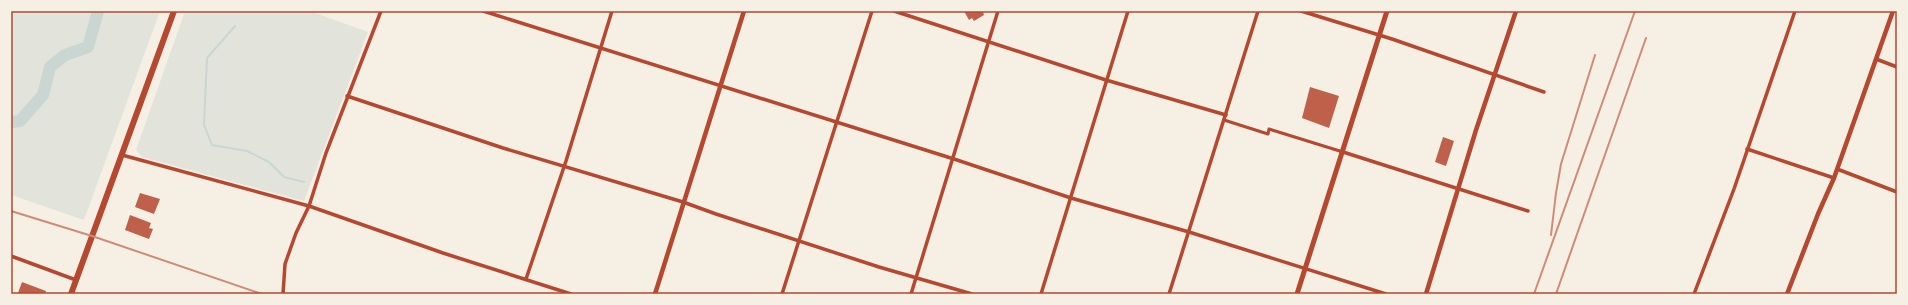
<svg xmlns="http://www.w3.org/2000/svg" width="1908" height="305" font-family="'PT Sans',sans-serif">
<rect width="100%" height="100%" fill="#f6efe4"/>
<!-- green -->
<g fill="#e2e4dc">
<path d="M11 11H160L84 220 11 195Z"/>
<path d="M185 11H310L368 32 304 201 142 157 136 150Z"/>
</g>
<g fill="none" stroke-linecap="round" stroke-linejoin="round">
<!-- stream -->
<path stroke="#c9d6d2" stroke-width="2" d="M235 26 207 58 204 125 212 145 247 151 269 162 284 177 304 182"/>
<!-- river -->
<path stroke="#c9d6d2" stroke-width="12" d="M11 122 20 121 43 95 50 67 65 55 88 47 98 11"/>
</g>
<!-- building -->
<g fill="#bf614a">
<path d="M964 11H985L983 12 984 15 974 21 972 18 969 20Z"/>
<path d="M1310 87 1339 96 1329 128 1302 118Z"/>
<path d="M1443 137 1454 141 1446 166 1435 162Z"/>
<path d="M140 193 160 199 154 214 135 207Z"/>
<path d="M130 215 151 223 149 228 153 229 149 239 125 230Z"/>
<path d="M22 282 46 291 45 294 18 293Z"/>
</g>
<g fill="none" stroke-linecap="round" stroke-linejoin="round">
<!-- pedestrian -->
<path stroke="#b5482f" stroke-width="3" d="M1224 120 1268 134 1269 129 1343 152"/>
<!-- minor -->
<g stroke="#b5482f" stroke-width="3.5">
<path d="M483 11 954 159 1071 198 1189 232 1386 294"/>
<path d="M894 11 1106 80 1226 115"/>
<path d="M1301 11 1392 39 1544 92"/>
<path d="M1876 59 1897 67"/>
<path d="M347 96 503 148 683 202 716 214 879 267 972 294"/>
<path d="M1747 149 1834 178"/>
<path d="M1343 152 1528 211"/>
<path d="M122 155 309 206 443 253 571 294"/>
<path d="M1837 169 1897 192"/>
<path d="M11 256 76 280"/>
<path d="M526 279 566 161 612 11"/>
<path d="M283 294 285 264 296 233 309 206 326 153 381 11"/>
<path d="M782 294 872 11"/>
<path d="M911 294 998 11"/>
<path d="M1041 294 1128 11"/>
<path d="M1169 294 1258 11"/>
<path d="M1694 294 1734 189 1795 11"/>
</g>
<!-- tertiary -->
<g stroke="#b5482f" stroke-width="4.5">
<path d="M655 294 744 11"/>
<path d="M1426 294 1476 130 1516 11"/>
<path d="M1787 294 1818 214 1834 178 1893 11"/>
</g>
<!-- secondary -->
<path stroke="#b5482f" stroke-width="5" d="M1297 294 1387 11"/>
<!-- primary -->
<path stroke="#b5482f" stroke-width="6" d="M71 294 174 11"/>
<!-- rail -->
<g stroke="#cf8b77" stroke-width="2">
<path d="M11 211 92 236 262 294"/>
<path d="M1551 235 1556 193 1561 164 1595 55"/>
<path d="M1534 294 1635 11"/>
<path d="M1556 294 1646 38"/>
</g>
</g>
<!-- border -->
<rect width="1908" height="305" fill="none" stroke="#f6efe4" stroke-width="24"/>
<rect x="12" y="12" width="1884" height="281" fill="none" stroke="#b5482f" stroke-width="1.5"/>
</svg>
